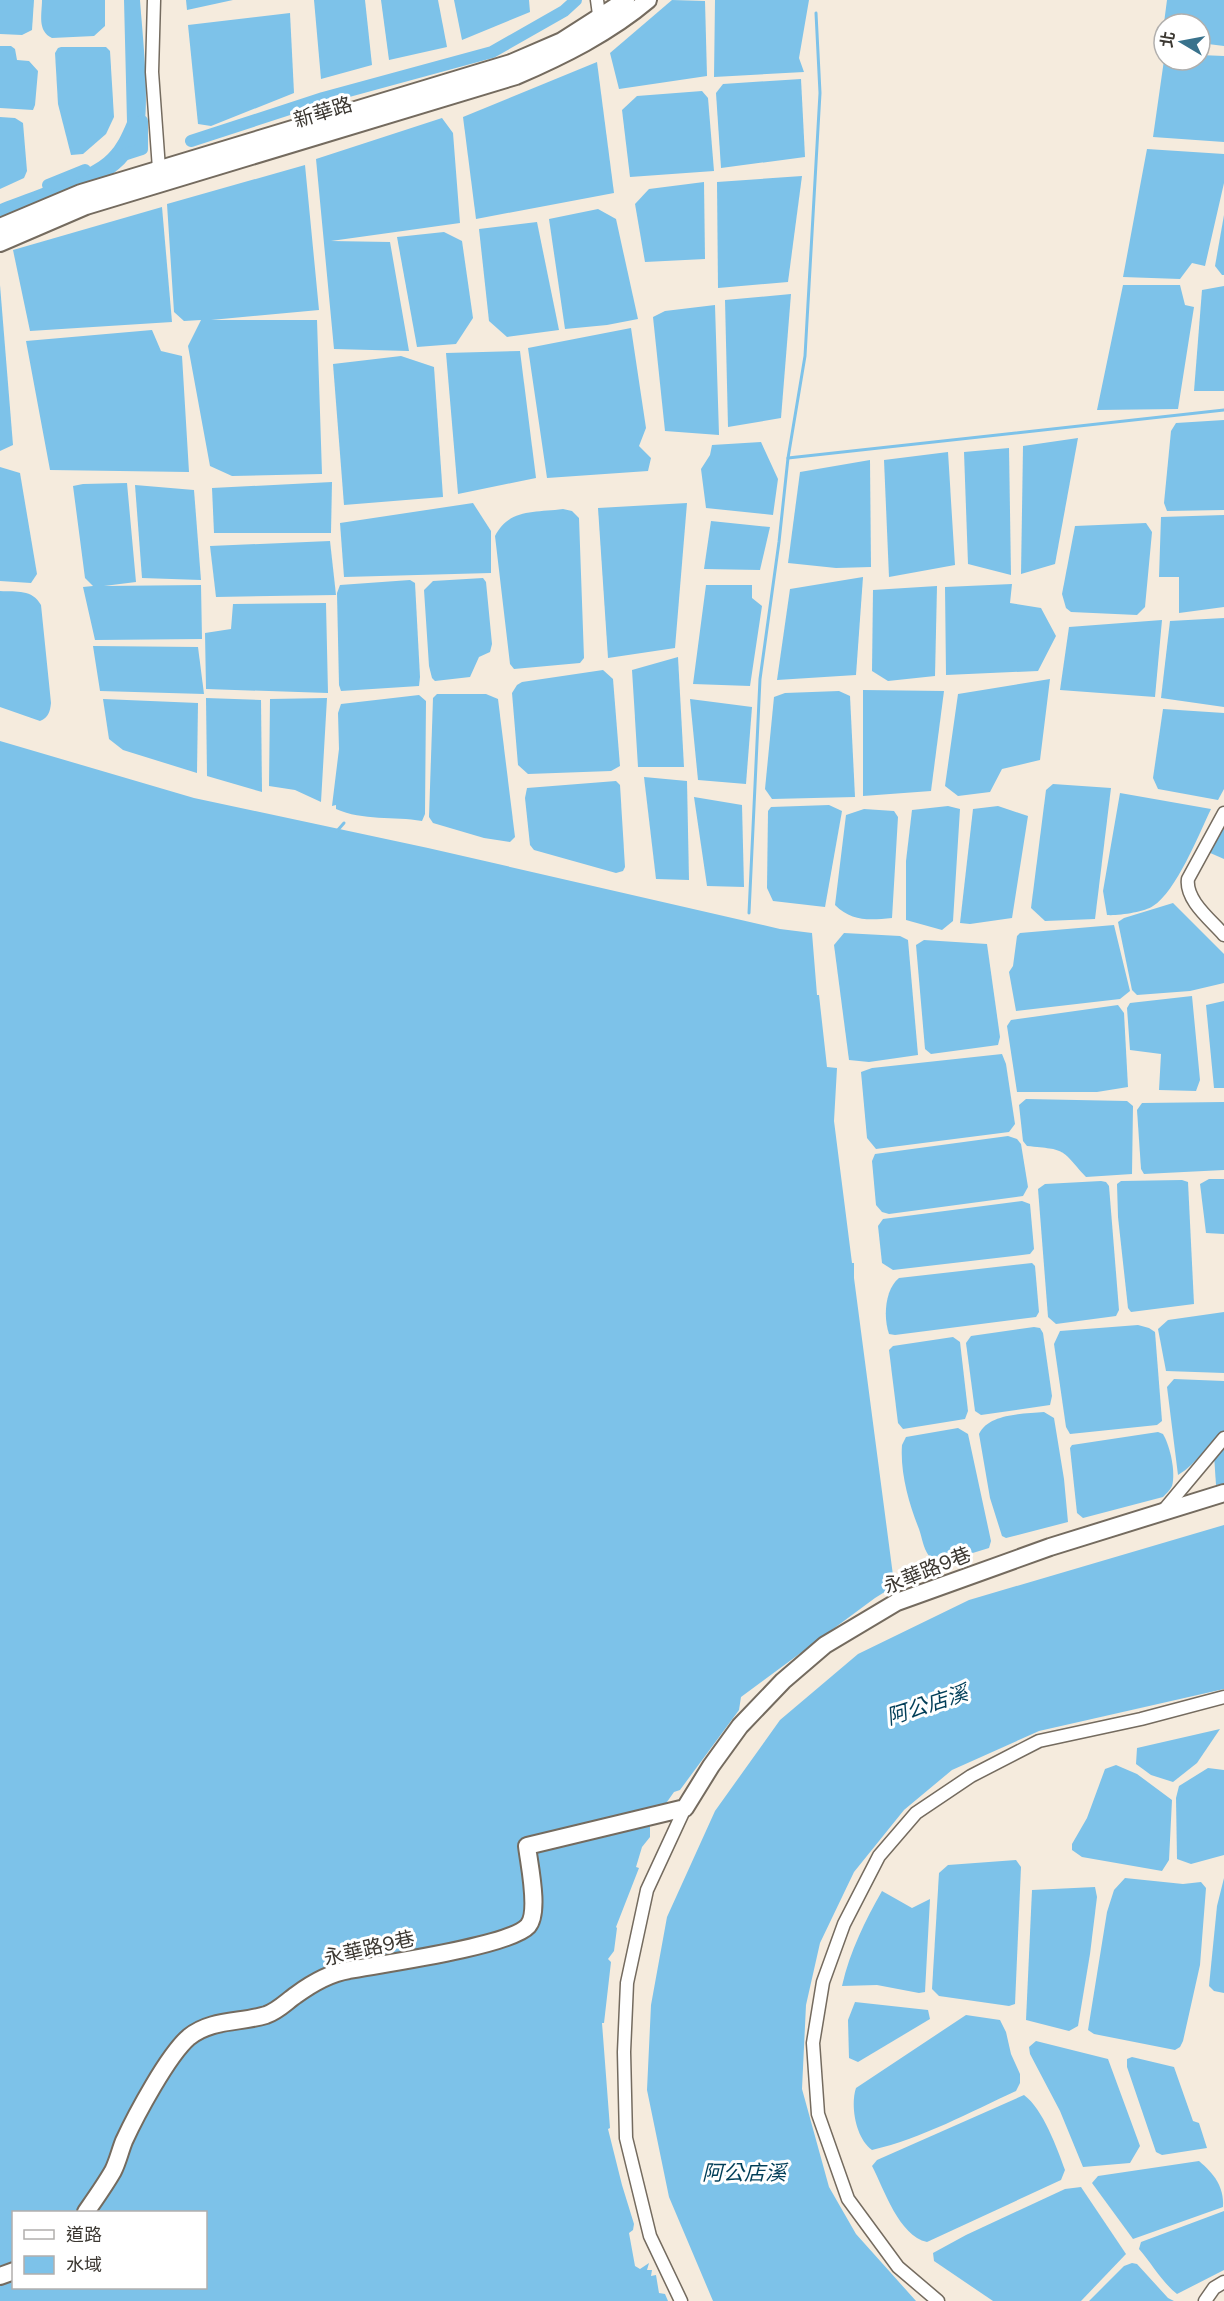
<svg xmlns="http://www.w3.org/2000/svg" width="1224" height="2301" font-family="'DM Sans','Noto Sans TC',sans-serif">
<rect width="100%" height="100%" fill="#f5ebdd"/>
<!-- water -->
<g fill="#7dc2e9" fill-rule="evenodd">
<path d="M0 0H34L32 30 22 35 0 34Z"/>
<path d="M42 0H105V26L94 36 52 38C37 31 42 14 42 0Z"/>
<path d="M124 0H140C142 30 152 116 141 139 133 158 118 172 100 182L0 217V204C27 193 89 174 108 154 117 145 122 134 127 122Z"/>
<path d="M186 0H233L187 10Z"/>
<path d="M314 0H365L372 65 321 79Z"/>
<path d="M381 0H438L447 47 389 60Z"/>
<path d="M454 0H529L530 12 462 40Z"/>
<path d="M672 0 705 1 707 76 619 89 610 53Z"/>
<path d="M715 0H809L799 58 804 72 714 77Z"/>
<path d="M1167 0H1224V46L1200 43V24H1164V38H1162Z"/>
<path d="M290 13 294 93 211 126 198 124 188 25Z"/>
<path d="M0 46H11L15 49 17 60 29 61 38 71 35 105 33 110 0 108Z"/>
<path d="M61 47H106L110 51 114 117 106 134 83 154 71 155 58 104 55 53 58 48Z"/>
<path d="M1200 55 1224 56V142L1153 137 1164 60H1200Z"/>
<path d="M597 62 614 193 476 219 463 117Z"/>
<path d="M801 79 805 157 721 168 716 93 723 84Z"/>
<path d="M702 91 708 98 714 171 630 177 622 110 637 96Z"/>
<path d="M0 117 15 118 23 123 27 171 24 178 0 189Z"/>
<path d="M442 118 453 133 460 223 331 241 390 242 409 351 334 349 316 159Z"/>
<path d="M1147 149 1224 154V183L1205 266 1192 263 1180 279 1123 277Z"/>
<path d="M305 165 319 310 211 320H317L322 474 232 476 210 466 188 346 201 320 184 321 174 312 167 204Z"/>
<path d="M802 176 788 282 718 288 717 182Z"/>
<path d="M704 182 705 259 645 262 635 204 649 189Z"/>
<path d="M162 207 172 322 30 331 13 250Z"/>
<path d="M598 209 616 219 638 319 607 325 565 329 549 219Z"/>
<path d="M1224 215V275H1222L1215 266Z"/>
<path d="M537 222 559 330 507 337 489 321 479 229Z"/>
<path d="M444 232 462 241 473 318 456 344 417 347 397 237Z"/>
<path d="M0 285 13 445 0 451Z"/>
<path d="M1123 285H1180L1185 305 1194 307 1178 409 1097 410Z"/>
<path d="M1224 286V391H1194L1202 290Z"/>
<path d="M791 294 781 418 728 427 725 300Z"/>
<path d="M715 305 719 435 665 431 653 317 665 311Z"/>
<path d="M631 328 646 428 639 446 651 458 648 471 547 478 528 348Z"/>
<path d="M152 330 161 351 182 356 189 472 50 470 26 341Z"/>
<path d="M520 351 536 478 458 494 446 353Z"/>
<path d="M401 356 434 367 443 497 344 505 333 364Z"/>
<path d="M1224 420V510L1167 511 1164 503 1171 431 1176 423Z"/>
<path d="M1078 438 1055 564 1021 574 1023 446Z"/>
<path d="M761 442 778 479 773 515 706 508 701 469 710 455 712 445Z"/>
<path d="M1009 448 1011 575 968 564 964 452Z"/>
<path d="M948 452 955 565 889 577 884 460Z"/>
<path d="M870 460 871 567 836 568 788 563 800 472Z"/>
<path d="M0 467 20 473 37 574 31 583 0 581Z"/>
<path d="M332 482 331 533H214L212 488Z"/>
<path d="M127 483 136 582 104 586 201 585 202 639 95 640 83 587 93 586 85 578 73 486 83 484Z"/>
<path d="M135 485 194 490 201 580 142 578Z"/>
<path d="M473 503 491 531V573L344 577 340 523Z"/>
<path d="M687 503 675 648 608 658 598 508Z"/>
<path d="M563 509 572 511 579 518 584 658 580 663 514 669 510 664 495 536C510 508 534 513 563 509Z"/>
<path d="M1224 515V607L1179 613V577H1159L1161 517Z"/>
<path d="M711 521 770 527 760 570 704 569Z"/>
<path d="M1146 523 1152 532 1145 607 1137 615 1071 612 1066 608 1062 594 1075 526Z"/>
<path d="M330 541 336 595 216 597 210 546Z"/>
<path d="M863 577 856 675 777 680 790 589Z"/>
<path d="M483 578 486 582 492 644 490 652 479 657 470 677 435 681 432 678 429 666 424 590 433 581Z"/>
<path d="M410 580 415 583 420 677 419 686 341 691 339 685 337 593 340 585Z"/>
<path d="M1012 584 1010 603 1041 608 1056 636 1038 671 946 675 945 587Z"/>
<path d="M706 585H752V598L762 606 750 686 693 684Z"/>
<path d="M937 586 935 676 888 681 872 671 873 590Z"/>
<path d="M0 591C17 592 32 589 41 605L51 703C50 711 49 717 40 721L0 707Z"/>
<path d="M326 603 328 693 206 689 205 633 231 629 233 604Z"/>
<path d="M1224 618V707L1161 698 1170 621Z"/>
<path d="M1162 620 1155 697 1060 690 1069 627Z"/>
<path d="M93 646 198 647 204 694 100 691Z"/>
<path d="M678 657 684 767H638L632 670Z"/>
<path d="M603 670 613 679 620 766 611 771 528 774 518 765 512 693 517 685 522 682Z"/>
<path d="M1050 679 1040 760 1002 769 990 792 958 796 945 786 958 694Z"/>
<path d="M863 690 944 691 931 791 863 796Z"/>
<path d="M839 691 850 696 855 797 772 799 765 789 774 697 785 693Z"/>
<path d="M437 694H486L498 699 515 837 510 842 484 838 433 823 429 817 433 698Z"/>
<path d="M419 695 426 701 425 814 422 821C394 816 363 821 336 809V805L332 806 339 749 338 713 341 704Z"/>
<path d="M206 698 261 700 262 792 207 776Z"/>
<path d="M327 698 321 802 295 790 269 786 270 699Z"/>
<path d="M103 699 198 703 197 773 123 750 109 739Z"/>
<path d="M690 699 752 707 746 784 698 780Z"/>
<path d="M1163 709 1224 713V789L1218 800 1158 789 1153 778Z"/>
<path d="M0 741 194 798 428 848 780 929 812 933 817 995H819L827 1067 837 1068 834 1121 852 1263H854V1278L894 1583 891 1588 875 1598 741 1697 739 1710 680 1790 674 1792 650 1826V1837L642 1847 636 1867 639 1868 616 1927 617 1928 614 1951 608 1959 611 1962 604 2023H602L610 2128 608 2129 622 2185 634 2224 633 2230 629 2233 635 2266 640 2269 649 2263 647 2270H652L651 2276 656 2275 659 2293 665 2294 668 2301H0ZM14 2212H206V2288H14Z"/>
<path d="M644 777 687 781 689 880 656 879Z"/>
<path d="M616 781 620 785 625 867 623 871 616 873 534 850 530 845 525 798 527 788Z"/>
<path d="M1053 784 1111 788 1095 919 1045 921 1031 908 1046 790Z"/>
<path d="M1120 793 1211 809C1199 834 1176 892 1153 906 1145 912 1117 916 1107 915L1103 891Z"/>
<path d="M694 797 742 805 744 887 707 886Z"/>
<path d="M829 805 842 811 825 907 773 901 767 888 768 811 771 807Z"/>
<path d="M948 806 960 809 953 921 942 930 906 920V861L912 810Z"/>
<path d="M998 806 1028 816 1012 918 970 924 960 923 973 809Z"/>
<path d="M864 809 894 811 898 817 892 918C870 920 852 922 835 905L846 815Z"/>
<path d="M1224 819V859L1208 852Z"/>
<path d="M1173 903 1224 954V983L1190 991 1137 995 1132 990 1118 922 1124 918Z"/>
<path d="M1114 925 1130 991 1120 999 1016 1011 1009 972 1013 966 1017 936 1020 933Z"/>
<path d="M844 933 900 936 908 940 918 1055 869 1062 849 1060 834 945Z"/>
<path d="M924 940 987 944 1000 1037 998 1045 931 1054 925 1049 916 945Z"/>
<path d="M1192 996 1200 1080 1196 1091 1159 1090 1161 1054 1130 1050 1127 1008 1130 1003Z"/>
<path d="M1224 1001V1088H1214L1206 1005Z"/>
<path d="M1118 1005 1124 1013 1128 1087 1097 1092H1017L1007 1026 1011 1020Z"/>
<path d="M1002 1054 1006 1064 1015 1124 1009 1132 876 1149 867 1138 861 1072 872 1068Z"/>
<path d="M1026 1099 1127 1101 1133 1106 1132 1174 1086 1177C1060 1148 1067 1150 1027 1146L1023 1141 1019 1105Z"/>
<path d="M1224 1102V1170L1144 1174 1141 1169 1137 1110 1142 1103Z"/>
<path d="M1008 1136 1017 1139 1021 1144 1028 1187 1023 1196 889 1214 882 1212 876 1205 872 1161 875 1154Z"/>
<path d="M1209 1179H1224V1234L1206 1233 1200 1184Z"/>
<path d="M1182 1180 1188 1182 1194 1304 1131 1312 1128 1308 1118 1217 1117 1184 1121 1181Z"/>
<path d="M1101 1181 1106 1182 1109 1186 1119 1310 1116 1316 1056 1324 1048 1317 1038 1189 1045 1184Z"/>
<path d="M1022 1201 1030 1204 1034 1249 1030 1254 893 1270 882 1263 878 1226 883 1219Z"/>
<path d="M1032 1263 1035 1266 1039 1312 1036 1317 895 1335 889 1334C883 1317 885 1289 899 1278Z"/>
<path d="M1224 1312V1373L1166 1371 1158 1329 1168 1320Z"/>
<path d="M1138 1325 1149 1328 1155 1332 1162 1421 1157 1425 1070 1434 1066 1427 1054 1344 1060 1331Z"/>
<path d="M1034 1327 1040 1328 1043 1333 1052 1396 1050 1405 981 1415 975 1411 966 1343 971 1336Z"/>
<path d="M953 1337 960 1342 968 1411 965 1419 903 1429 898 1423 889 1350 893 1346Z"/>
<path d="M1174 1379 1224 1381V1431C1207 1444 1197 1464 1178 1475L1167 1387Z"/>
<path d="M1044 1412 1054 1418 1064 1479 1068 1522 1006 1538 1002 1536 990 1498 979 1434C989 1413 1024 1414 1044 1412Z"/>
<path d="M958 1428 968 1434 991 1541 989 1548 940 1563C936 1561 932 1560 929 1556 923 1548 922 1537 919 1529 909 1504 900 1473 902 1445L906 1437Z"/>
<path d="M1158 1432 1163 1434C1170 1446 1176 1472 1172 1486 1170 1490 1166 1494 1163 1497L1083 1518 1077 1513 1070 1448 1072 1445Z"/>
<path d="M1224 1447V1484L1216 1485 1214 1455Z"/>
<path d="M1224 1525V1689L1039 1731 952 1770 904 1810 854 1872 820 1943 806 2005 802 2089 829 2187 856 2234 916 2301H713L669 2197 647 2090 651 2005 667 1917 715 1811 780 1720 858 1654 969 1600Z"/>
<path d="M1220 1729 1197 1763 1173 1782 1151 1775 1136 1764 1137 1748Z"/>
<path d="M1116 1765 1137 1774 1172 1800 1169 1860 1162 1871 1082 1857 1072 1850V1844L1087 1818 1105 1769Z"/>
<path d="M1208 1768 1224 1770V1855L1191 1864 1177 1859 1176 1798 1179 1786Z"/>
<path d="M1016 1860 1021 1867 1015 2004 1009 2006 939 1996 932 1989 939 1873 948 1865Z"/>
<path d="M1125 1878 1183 1884 1201 1882 1206 1888 1200 1965 1183 2041 1180 2047 1175 2050 1094 2034 1088 2030 1107 1912 1114 1890Z"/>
<path d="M1224 1878V1993L1214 1991 1209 1986 1217 1906Z"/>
<path d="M1095 1887 1097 1897 1090 1954 1078 2026 1069 2031 1026 2020 1032 1890Z"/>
<path d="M882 1891 912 1908 930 1899 925 1992 919 1993 877 1985 842 1986C850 1951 865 1921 882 1891Z"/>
<path d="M855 2002 928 2010 930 2019 858 2062 849 2058 848 2020Z"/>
<path d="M966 2015 1000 2020 1006 2032 1011 2054 1020 2074V2083L1016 2091C970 2112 923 2138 872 2150 856 2139 850 2106 856 2088Z"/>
<path d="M1036 2041 1108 2059 1140 2146 1130 2163 1083 2167 1060 2111 1030 2054 1029 2047Z"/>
<path d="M1132 2057 1174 2067 1193 2121 1199 2123 1207 2148 1162 2155 1156 2152 1127 2067V2059Z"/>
<path d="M1024 2095C1043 2109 1057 2148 1065 2170L1061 2180 927 2242C899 2236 884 2189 872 2166L877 2160Z"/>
<path d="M1199 2161C1214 2174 1224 2186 1223 2207L1133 2239 1092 2183 1098 2176Z"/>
<path d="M1081 2187 1126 2254 1081 2301H993L934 2261 933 2253 966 2235 1065 2189Z"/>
<path d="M1224 2211V2270L1177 2294C1162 2282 1152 2264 1139 2249L1141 2242Z"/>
<path d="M1132 2263 1137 2264 1168 2298 1174 2301H1089L1124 2266Z"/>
</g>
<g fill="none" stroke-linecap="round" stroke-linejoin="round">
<!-- stream -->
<g stroke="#7dc2e9" stroke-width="3">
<path d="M788 458 1224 410"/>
<path d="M337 831 344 823"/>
<path d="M749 913 760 679 779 542 788 458 805 356 820 93 816 13"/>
</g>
<!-- canal -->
<g stroke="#7dc2e9" stroke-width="12">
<path d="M191 141 323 98 492 52 564 11 576 0"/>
<path d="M117 157 142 149V121"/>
<path d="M48 185 85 170"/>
</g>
<!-- street casing -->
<g stroke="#746b5f" stroke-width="15">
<g id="street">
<path d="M154 0 152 72 159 169"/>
<path d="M597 0 600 22"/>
<path d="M1224 813 1188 879C1185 900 1211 920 1224 935"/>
<path d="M1163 1511 1224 1438"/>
<path d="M681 2301 650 2236 626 2138 624 2052 627 1983 647 1890 685 1808"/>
<path d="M938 2301 898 2267 848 2199 818 2114 813 2043 823 1982 844 1924 879 1856 916 1813 971 1776 1039 1741 1141 1719 1224 1697"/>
<path d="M1205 2301 1214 2288 1224 2282"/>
</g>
</g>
<!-- secondary casing -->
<g stroke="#746b5f" stroke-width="20">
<g id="secondary">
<path d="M0 227 81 193 511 63 562 41 626 0"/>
<path d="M0 243 86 206 516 76C562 56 609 33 648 0"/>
<path d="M86 2212C95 2199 105 2185 113 2171 118 2161 120 2151 124 2141 136 2115 168 2055 189 2037 211 2019 240 2023 266 2015 278 2011 286 2002 296 1995 311 1984 330 1973 349 1970 381 1964 510 1946 528 1926 540 1912 529 1864 527 1846L685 1808 711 1766 740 1726 783 1681 825 1645 897 1602 1050 1547 1224 1493"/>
<path d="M0 2276 14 2271"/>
</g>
</g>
<!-- street -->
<use href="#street" stroke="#fff" stroke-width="12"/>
<!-- secondary -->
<use href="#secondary" stroke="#fff" stroke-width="16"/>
</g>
<g text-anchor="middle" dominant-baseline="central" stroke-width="6" stroke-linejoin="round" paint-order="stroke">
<!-- street labels -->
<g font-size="20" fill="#3c3832" stroke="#fff">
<text transform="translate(323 112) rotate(-17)">新華路</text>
<text transform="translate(927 1570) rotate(-22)">永華路9巷</text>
<text transform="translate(369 1948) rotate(-13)">永華路9巷</text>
</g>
<!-- water labels -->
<g font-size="21" font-style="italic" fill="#013e58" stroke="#fff">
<text transform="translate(927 1705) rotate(-18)">阿公店溪</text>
<text x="744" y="2173">阿公店溪</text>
</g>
</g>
<!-- legend -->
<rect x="12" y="2211" width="195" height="78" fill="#ffffff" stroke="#b1afad" stroke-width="1.5"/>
<rect x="24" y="2230" width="30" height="9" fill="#ffffff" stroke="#b1afad" stroke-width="1.5"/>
<text x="66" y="2241" font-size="18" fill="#3c3832">道路</text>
<rect x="24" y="2256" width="30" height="18" fill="#7dc2e9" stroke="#b1afad" stroke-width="1.5"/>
<text x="66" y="2271" font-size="18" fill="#3c3832">水域</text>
<!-- north arrow -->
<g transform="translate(1182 42) rotate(280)"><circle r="28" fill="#ffffff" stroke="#b1afad" stroke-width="1.5"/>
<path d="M0-4.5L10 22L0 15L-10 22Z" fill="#39728c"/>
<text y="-9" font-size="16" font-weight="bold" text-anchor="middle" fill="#3c3832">北</text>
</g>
</svg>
